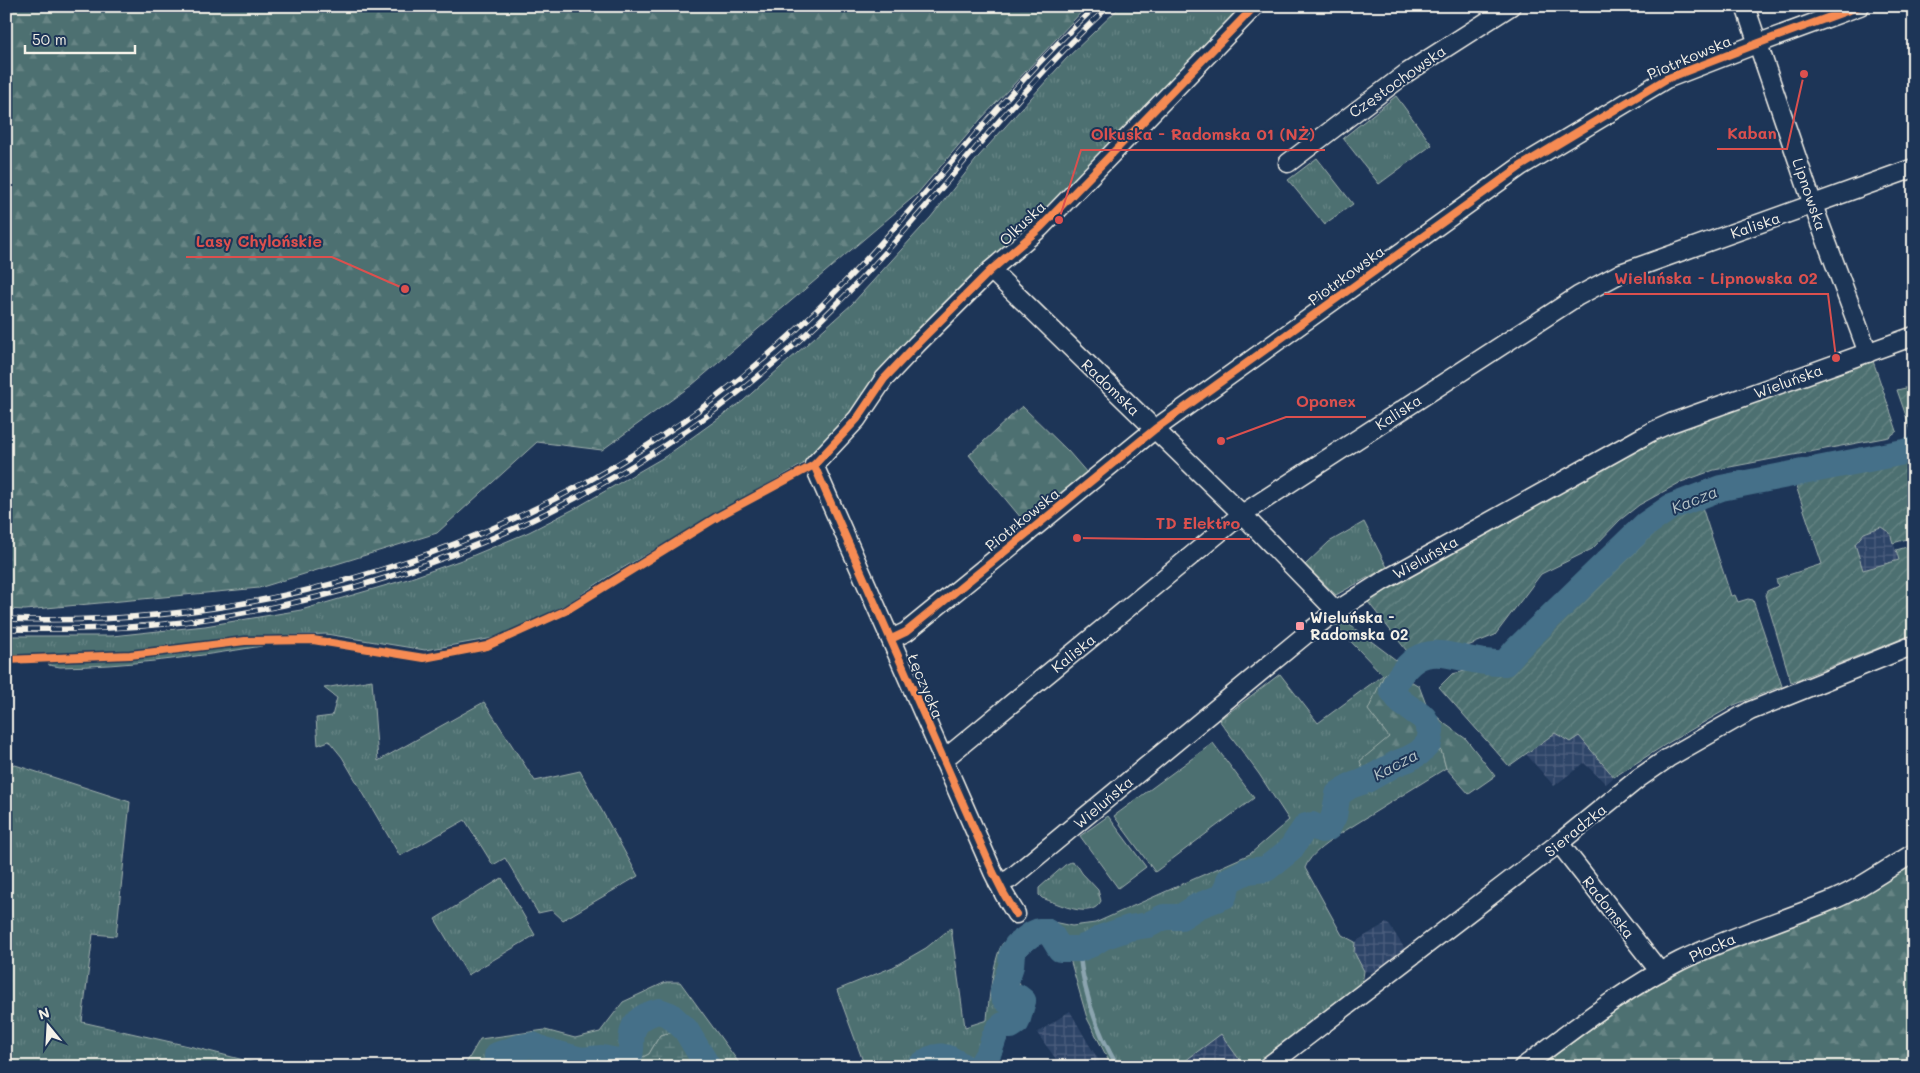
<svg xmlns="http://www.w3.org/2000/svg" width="1920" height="1073" font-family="Mali,sans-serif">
<defs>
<pattern id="industrial-grid" width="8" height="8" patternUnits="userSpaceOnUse" patternTransform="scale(1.25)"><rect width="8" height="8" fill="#2e4468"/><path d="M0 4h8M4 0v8" fill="none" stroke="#4d5f7e"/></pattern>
<pattern id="grass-tufts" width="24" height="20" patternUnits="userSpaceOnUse" patternTransform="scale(1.25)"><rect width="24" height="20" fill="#4d7071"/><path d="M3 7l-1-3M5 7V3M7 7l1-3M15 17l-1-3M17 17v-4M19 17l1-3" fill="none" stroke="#678585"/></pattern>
<pattern id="forest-firs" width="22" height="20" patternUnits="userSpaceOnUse" patternTransform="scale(1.25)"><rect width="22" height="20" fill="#4d7071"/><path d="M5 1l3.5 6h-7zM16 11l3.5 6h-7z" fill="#678585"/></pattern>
<pattern id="wetland-marsh" width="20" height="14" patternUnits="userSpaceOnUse" patternTransform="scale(1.25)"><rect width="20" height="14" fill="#4d7071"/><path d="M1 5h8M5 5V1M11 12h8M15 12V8" fill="none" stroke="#678585"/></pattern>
<pattern id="garden-furrows" width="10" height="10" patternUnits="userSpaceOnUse" patternTransform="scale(1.25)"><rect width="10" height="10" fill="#4d7071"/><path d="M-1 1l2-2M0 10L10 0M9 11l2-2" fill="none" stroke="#678585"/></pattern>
</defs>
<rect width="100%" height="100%" fill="#1d3557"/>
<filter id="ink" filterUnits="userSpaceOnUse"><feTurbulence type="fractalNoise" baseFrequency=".02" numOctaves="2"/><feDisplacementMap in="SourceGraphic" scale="10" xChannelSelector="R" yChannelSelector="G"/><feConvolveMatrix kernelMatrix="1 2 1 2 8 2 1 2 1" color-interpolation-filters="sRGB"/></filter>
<g filter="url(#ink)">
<!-- industrial -->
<g fill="url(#industrial-grid)">
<path d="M1881 527 1890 533 1899 560 1863 570 1855 544 1864 533Z"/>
<path d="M1555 733 1579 736 1614 777 1606 784 1584 763 1554 786 1526 754Z"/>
<path d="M1386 923 1390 926 1405 949 1373 972 1364 971 1354 952 1355 942Z"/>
<path d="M1070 1011 1088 1043 1103 1067H1053L1056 1059 1037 1033Z"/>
<path d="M1221 1034 1244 1066 1177 1067Z"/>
</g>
<!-- grass -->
<g fill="url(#grass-tufts)" stroke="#a0b0ac">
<path d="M1121 6H1246L1020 236 991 258 967 281 855 412 803 464 609 576 567 604 505 636 425 650 326 634 248 637 131 652 6 656V636H112L205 626 301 610 408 579 467 558 529 532 574 509 666 456 743 401 852 304 931 217 979 156 1066 59Z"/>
<path d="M1396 96 1432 145 1379 184 1343 138Z"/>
<path d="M1317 158 1353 204 1326 223 1325 225 1288 180Z"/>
<path d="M1364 522 1387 567 1336 595 1305 565 1329 542Z"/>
<path d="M1347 623 1400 663 1384 675 1389 737 1369 789 1441 750 1446 768 1343 832C1331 841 1310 853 1305 868L1342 935 1355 942 1354 952 1364 971 1362 984 1255 1067H1243L1244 1066 1221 1034 1177 1067H1112L1087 1018 1070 959 1060 955 1051 944 1044 943 1032 945 1021 951 1019 956 1021 964 1017 979 1023 989 1029 993 1031 999 1025 1019 1020 1026 1004 1036 986 1067H961L943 1058 922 1063 918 1067H857L864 1064 837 990 893 967 926 948 951 928 965 1027 987 1020C988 1005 994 954 1003 943 1013 932 1027 926 1039 919L1072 926 1095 923 1250 854 1289 820 1259 774 1219 720 1280 674 1318 723 1383 675 1334 624Z"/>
<path d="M260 643 262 646C195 657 128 666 60 667L49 665 48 662 174 655 219 647Z"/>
<path d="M372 680 378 761 484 702 535 781 580 771 638 876 563 920 552 910 538 913 505 858 493 865 465 820 400 856 342 757 329 741 318 745 316 718 332 716 337 698 324 688Z"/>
<path d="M6 762 130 802 116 936 93 934 82 1022 193 1047 271 1067H6Z"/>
<path d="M1071 862 1077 865 1082 873 1098 890 1101 901C1091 921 1057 903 1042 898L1039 895V888L1065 865Z"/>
<path d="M502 878 535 935 468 975 435 919Z"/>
<path d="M666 982H680L742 1067H704L679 1031 660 1035 649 1054 623 1067H552L501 1062V1067H464L480 1039 545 1030 575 1038 600 1032 623 1002Z"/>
</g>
<!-- forest -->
<g fill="url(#forest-firs)" stroke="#a0b0ac">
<path d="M6 6H1087L980 120 917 194 692 385 602 450 537 442 437 533 259 588 25 610 6 609Z"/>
<path d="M1022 406 1068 451 1088 474 1026 524 969 455Z"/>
<path d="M1389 671 1402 684 1409 680 1419 686 1427 707 1445 724 1466 739 1495 776 1469 794 1446 768 1441 750 1370 790 1360 761 1389 737 1368 710 1384 675Z"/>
<path d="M1914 860V1067H1539L1635 997 1662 979Z"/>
</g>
<!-- wetland -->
<g fill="url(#wetland-marsh)" stroke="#a0b0ac">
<path d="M679 1031 704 1067H623L649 1054 660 1035Z"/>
<path d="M506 1056H543L552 1067H501V1062Z"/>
</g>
<!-- garden -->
<g fill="url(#garden-furrows)" stroke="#a0b0ac">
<path d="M1872 358 1897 431 1889 437 1714 470 1681 482 1639 505 1620 520 1592 549 1541 574 1495 635 1470 645 1444 648 1427 647 1410 655 1368 602 1388 589 1666 434Z"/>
<path d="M1914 386V439L1897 390Z"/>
<path d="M1914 462V537L1893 543 1890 533 1881 527 1864 533 1855 544 1863 570 1899 560 1896 550 1914 545V634L1791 682 1765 595 1767 591 1778 586 1776 579 1822 564 1796 486 1825 479V478L1886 464 1887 467Z"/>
<path d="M1701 504 1731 596 1735 595 1738 602 1748 599 1753 600 1782 686 1734 705 1668 743 1614 777 1579 736 1570 742 1555 733 1509 766 1439 687 1452 674 1470 670 1493 674 1515 664C1526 644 1546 632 1560 614L1658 526Z"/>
</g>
<!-- pitch -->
<g fill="#4d7071" stroke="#a0b0ac">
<path d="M1213 743 1254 798 1155 872 1114 816Z"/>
<path d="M1108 816 1146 867 1118 888 1080 836Z"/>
</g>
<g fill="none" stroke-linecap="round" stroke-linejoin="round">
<!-- stream -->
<path stroke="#8ba4af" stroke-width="4.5" d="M1079 949C1083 990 1097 1032 1118 1067"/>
<!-- river -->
<g stroke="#457089" stroke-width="26">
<path d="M498 1067 497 1055 520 1047 533 1045 544 1050 582 1060 602 1058 618 1061 629 1058C633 1049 630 1043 632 1034 634 1020 647 1014 659 1011L670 1015 686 1030 708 1067"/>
<path d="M919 1067C936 1051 947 1055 964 1067"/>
<path d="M981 1067C983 1060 988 1055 990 1049 994 1040 994 1031 1003 1025L1011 1026 1017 1022 1023 1001 1018 997 1011 1000H1006L1003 996V990L1011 966 1012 953 1017 945 1032 934 1039 931H1046L1052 936 1060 949H1079L1092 944 1103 937 1129 928 1148 925 1164 917H1181L1198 906 1224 896 1229 880 1247 871 1266 869 1290 850 1306 826 1312 825 1322 830 1328 828 1334 816 1338 794 1350 786 1365 781 1397 763 1408 759 1419 753 1429 743 1431 731 1424 718 1401 702 1392 690C1422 627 1455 666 1505 663L1517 649 1645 525 1671 507 1721 488 1914 450"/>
</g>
<!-- minor casing -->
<g stroke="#f4f1e8" stroke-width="21">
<g id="minor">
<path d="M1745 6 1813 205 1868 353"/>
<path d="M1288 163 1408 72 1511 6"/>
<path d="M991 270 1242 514 1336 611"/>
<path d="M891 639 906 632 1155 429 1521 166 1666 79 1759 43 1860 6"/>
<path d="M943 760 1242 514 1578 296 1621 273 1914 168"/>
<path d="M1559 843 1660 972"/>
<path d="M998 883 1010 879 1305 635 1336 611 1383 581 1651 432 1671 423 1914 336"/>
<path d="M1016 914 1004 894 993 872 814 465 857 419 884 379 917 344 991 270 1040 228 1255 6"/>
<path d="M1267 1067 1559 843 1639 778 1668 758 1750 711 1914 645"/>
<path d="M1523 1067C1574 1029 1624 989 1680 961 1729 937 1779 922 1828 902 1859 890 1886 869 1914 853"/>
</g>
</g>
<!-- minor -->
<use href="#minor" stroke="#1d3557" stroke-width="18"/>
<!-- rail casing -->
<g stroke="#f4f1e8" stroke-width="5.5">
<g id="rail">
<path d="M6 619C317 631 617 515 835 292 926 200 1001 94 1096 6"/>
<path d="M6 629C75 630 143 629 212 618 446 583 669 474 836 305 931 209 1009 98 1109 6"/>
</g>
</g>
<!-- rail -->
<use href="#rail" stroke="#1d3557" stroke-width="4" stroke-dasharray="11" stroke-linecap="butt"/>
<!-- cycleway casing -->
<g stroke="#1d3557" stroke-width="11">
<g id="cycleway">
<path d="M814 465 993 872 1004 894 1016 914"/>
<path d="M891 639 906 632 1155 429 1521 166 1666 79 1759 43 1860 6"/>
<path d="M6 660 130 655 245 641 313 640 424 658 487 646 565 611 719 516 814 465 857 419 884 379 917 344 991 270 1040 228 1255 6"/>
</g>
</g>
<!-- cycleway -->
<use href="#cycleway" stroke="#f68b52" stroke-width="8"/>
</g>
</g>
<!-- markers -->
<rect fill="#ff9aa2" stroke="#1d3557" stroke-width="2" x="1295" y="621" width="10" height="10" rx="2.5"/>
<g text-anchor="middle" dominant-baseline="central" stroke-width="4" stroke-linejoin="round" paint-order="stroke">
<!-- street labels -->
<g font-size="15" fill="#f4f1e8" stroke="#1d3557">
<text transform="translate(1689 57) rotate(-23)">Piotrkowska</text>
<text transform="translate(1397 81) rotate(-35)">Częstochowska</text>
<text transform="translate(1810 194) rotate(71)">Lipnowska</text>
<text transform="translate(1022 223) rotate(-43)">Olkuska</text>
<text transform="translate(1755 225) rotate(-19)">Kaliska</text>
<text transform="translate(1346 275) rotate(-36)">Piotrkowska</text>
<text transform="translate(1788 381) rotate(-20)">Wieluńska</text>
<text transform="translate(1111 387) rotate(44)">Radomska</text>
<text transform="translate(1398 412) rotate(-33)">Kaliska</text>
<text transform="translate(1022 519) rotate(-39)">Piotrkowska</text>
<text transform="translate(1425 557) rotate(-29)">Wieluńska</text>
<text transform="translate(1073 653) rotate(-39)">Kaliska</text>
<text transform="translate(926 686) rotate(67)">Łęczycka</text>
<text transform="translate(1103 802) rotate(-40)">Wieluńska</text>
<text transform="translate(1575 830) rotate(-39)">Sieradzka</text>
<text transform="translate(1609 907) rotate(52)">Radomska</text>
<text transform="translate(1712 947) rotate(-24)">Płocka</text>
</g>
<!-- poi labels -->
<g font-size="15" font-weight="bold" fill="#f4f1e8" stroke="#1d3557" text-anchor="start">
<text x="1310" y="617">Wieluńska -<tspan x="1310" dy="17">Radomska 02</tspan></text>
</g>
<!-- water labels -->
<g font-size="16" font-style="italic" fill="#b7c4c7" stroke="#1d3557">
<text transform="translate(1694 499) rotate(-22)">Kacza</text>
<text transform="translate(1395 764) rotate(-28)">Kacza</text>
</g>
</g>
<!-- callouts -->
<path fill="none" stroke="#dc504e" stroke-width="2" d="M1804 74L1787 149H1717M1059 220L1081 150H1325M405 289L332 257H186M1836 358L1828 294H1604M1221 441L1286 417H1366M1077 538L1146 539H1250"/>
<g fill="#dc504e" stroke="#1d3557" stroke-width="2">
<circle cx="1804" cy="74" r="5"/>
<circle cx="1059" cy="220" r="5"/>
<circle cx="405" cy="289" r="5"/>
<circle cx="1836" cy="358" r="5"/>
<circle cx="1221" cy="441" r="5"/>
<circle cx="1077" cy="538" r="5"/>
</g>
<g font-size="16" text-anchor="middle" font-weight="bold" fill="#dc504e" stroke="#1d3557" stroke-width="4" stroke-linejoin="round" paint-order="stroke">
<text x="1752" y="139">Kaban</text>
<text x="1203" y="140">Olkuska - Radomska 01 (NŻ)</text>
<text x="259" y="247">Lasy Chylońskie</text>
<text x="1716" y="284">Wieluńska - Lipnowska 02</text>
<text x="1326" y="407">Oponex</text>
<text x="1198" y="529">TD Elektro</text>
</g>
<!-- margin -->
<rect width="1920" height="1073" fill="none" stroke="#1d3557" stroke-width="25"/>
<rect x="12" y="12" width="1895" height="1048" fill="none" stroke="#f4f1e8" stroke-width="2" filter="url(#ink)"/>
<!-- north arrow -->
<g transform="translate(48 1026) rotate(342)" stroke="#1d3557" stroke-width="4" paint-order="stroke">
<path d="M0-4L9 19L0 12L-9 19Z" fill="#f4f1e8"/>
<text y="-8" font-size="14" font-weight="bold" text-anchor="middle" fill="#f4f1e8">N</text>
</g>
<!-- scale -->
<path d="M25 45v8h110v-8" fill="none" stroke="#f4f1e8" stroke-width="2.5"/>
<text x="32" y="45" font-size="15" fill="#f4f1e8" stroke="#1d3557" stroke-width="4" paint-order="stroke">50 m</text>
</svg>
